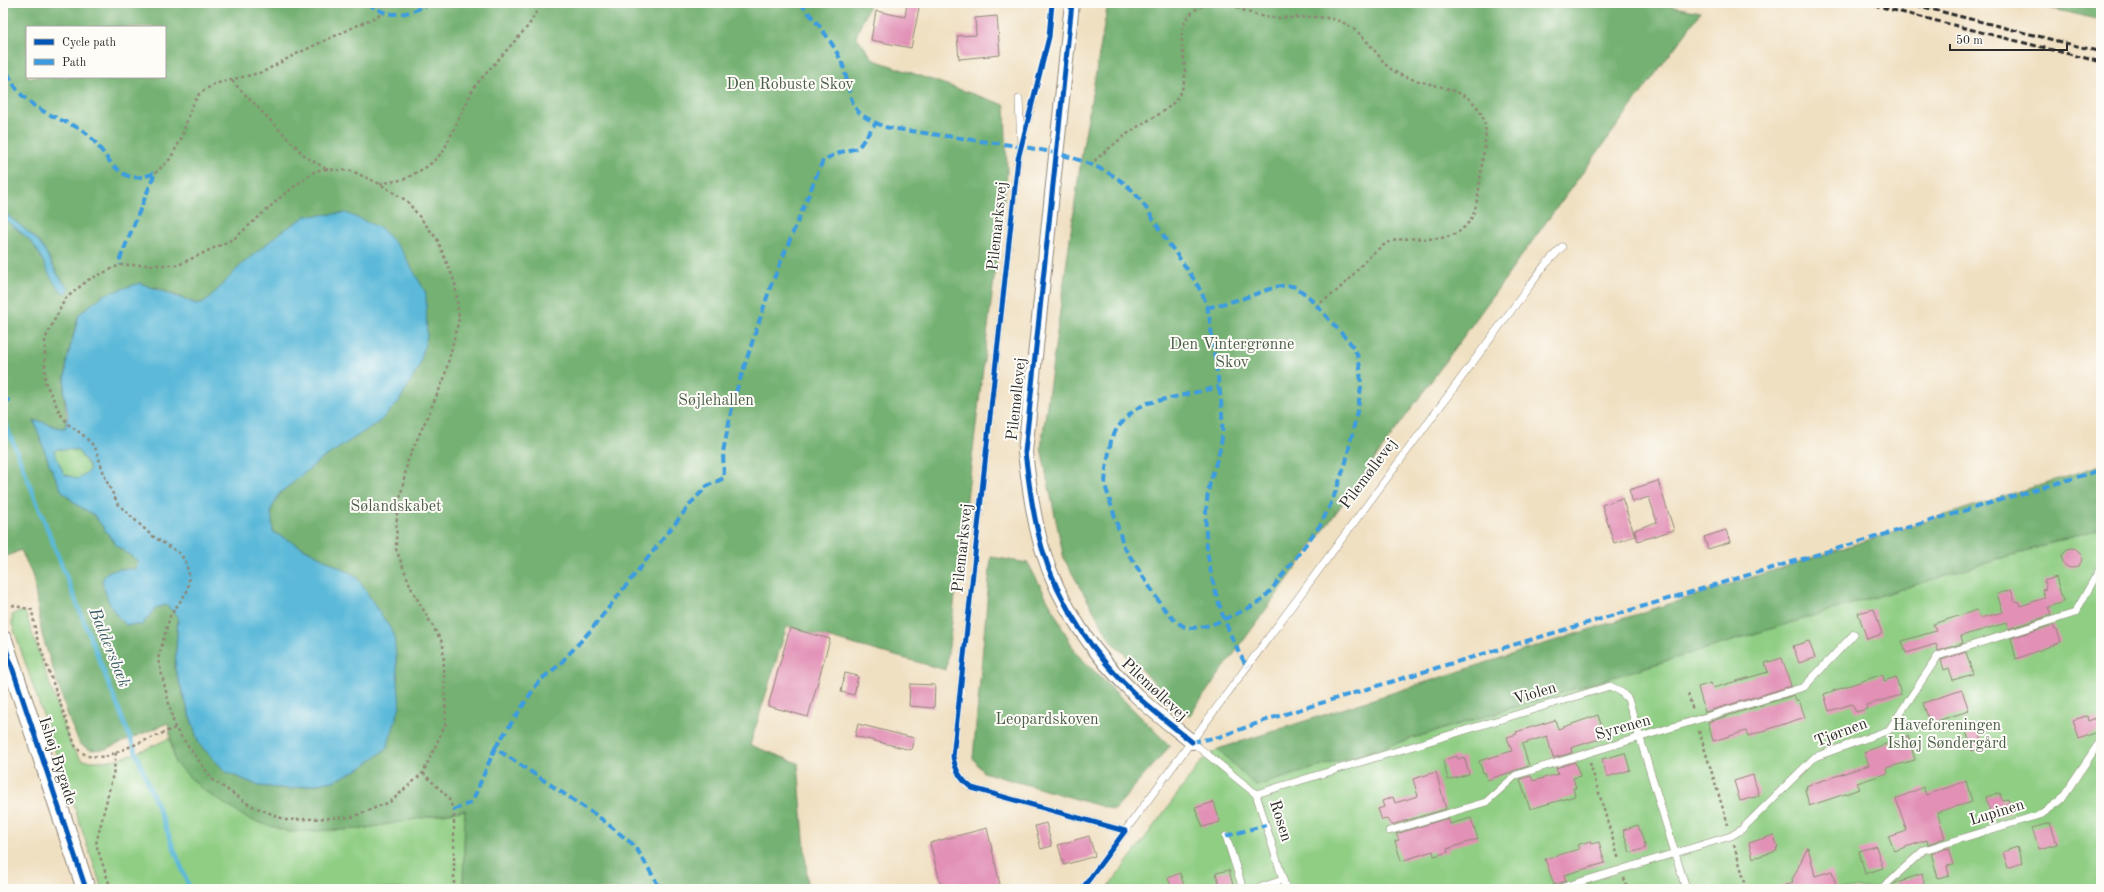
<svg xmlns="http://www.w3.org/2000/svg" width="2104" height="892" font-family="'Old Standard TT',serif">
<rect width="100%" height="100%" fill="#fdfcf7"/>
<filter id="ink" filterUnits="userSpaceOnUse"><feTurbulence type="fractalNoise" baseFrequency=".025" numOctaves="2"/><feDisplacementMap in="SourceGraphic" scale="8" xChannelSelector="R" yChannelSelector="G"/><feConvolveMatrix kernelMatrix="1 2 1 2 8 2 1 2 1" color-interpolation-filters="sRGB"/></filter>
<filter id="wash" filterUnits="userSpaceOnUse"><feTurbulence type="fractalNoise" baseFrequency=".012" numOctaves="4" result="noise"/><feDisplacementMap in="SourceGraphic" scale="16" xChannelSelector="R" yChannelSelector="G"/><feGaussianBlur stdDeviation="0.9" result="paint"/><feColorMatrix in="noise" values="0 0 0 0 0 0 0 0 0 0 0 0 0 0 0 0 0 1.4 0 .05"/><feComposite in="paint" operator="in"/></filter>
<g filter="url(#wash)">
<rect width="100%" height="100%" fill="#f0e0c2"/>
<!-- green -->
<g fill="#90ce84" stroke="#5e7c58">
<path d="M58 449 77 450 89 466V471L78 479 64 474 53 451Z"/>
<path d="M2101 528V889H1107L1202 761 1218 749 1256 786Z"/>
<path d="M17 612H25L71 746 82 760C115 765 141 751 170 738L175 763 289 832 361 829 465 810 463 889H102L12 624V615Z"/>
</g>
<!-- forest -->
<g fill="#74b172" stroke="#506e4e" fill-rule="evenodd">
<path d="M3 3H870L856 36 874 60 1005 105 1007 173 946 670 787 626 750 745 798 763 808 889H463L465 810 361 829 289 832 248 819 203 790 175 763 168 723 106 749 91 750 80 744 70 722 42 635 33 577 21 550 3 558V218C15 228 29 237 37 250 47 266 49 281 65 294L70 289C56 277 51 258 40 244 30 231 15 223 3 211ZM27 27H165V77H27ZM306 216 379 422C356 437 275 484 271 510 270 517 272 526 273 532L356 576 334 781 289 789 259 786 199 744 175 669 178 616 166 605 156 608 142 625H126L120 569H135L139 562 117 546 94 515 77 505 62 491 50 466 34 421C46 420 54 429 65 428 68 413 64 405 64 391 65 364 72 339 79 314L155 287 197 304 208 301 241 265 281 232Z"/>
<path d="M1108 3H1652L1701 12 1544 225 1189 716 1111 641 1064 559 1041 448 1082 152Z"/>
<path d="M2027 3H2101V20Z"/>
<path d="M2101 465V528L1256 786 1218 749Z"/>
<path d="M991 557 1028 563 1076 653 1170 746 1114 810 983 772 973 758Z"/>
</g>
<!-- water -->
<g fill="#5bb9d9" stroke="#437282" fill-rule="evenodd">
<path d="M3 211C15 223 30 231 40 244 51 258 56 278 70 289L65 294C49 281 47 267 37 250 29 237 15 228 3 218Z"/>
<path d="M346 213 381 228 402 251 426 293 427 336 419 367 398 403 379 422 319 461 279 494 271 510 273 532 356 576 394 634 400 706 387 748 361 768 334 781 289 789 259 786 226 772 199 744 175 669 178 616 166 605 156 608 142 625H126C112 613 106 598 102 580L107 572 120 569H135L139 562 117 546 94 515 77 505 62 491 50 466 34 421C45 420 54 429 65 428L68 415 64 392 67 360 79 314 103 295 140 283 197 304 207 301 241 265 281 232 306 216ZM58 449 77 450 89 465V471L78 479 64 474 54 451Z"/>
</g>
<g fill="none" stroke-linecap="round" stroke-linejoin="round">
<!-- stream -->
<path stroke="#5bb9d9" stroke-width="4.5" d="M3 417 190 889"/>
</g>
<g id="blocks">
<!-- building -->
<g fill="#e290b6">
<path d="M907 3H920L911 48 871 40 876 11 905 17Z"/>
<path d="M997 16 1000 55 959 59 957 36 976 35 975 18Z"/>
<path d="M1658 481 1674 530 1638 541 1634 530 1657 522 1649 497 1633 502 1629 490Z"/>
<path d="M1622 498 1635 536 1614 543 1602 505Z"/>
<path d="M1726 530 1730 542 1708 549 1704 537Z"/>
<circle cx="2072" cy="558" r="10"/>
<path d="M2056 577 2063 602 2048 607 2051 615 2008 629 2006 623 1961 636 1963 643 1938 651 1936 644 1906 653 1902 641 1936 631 1933 624 1977 610 1980 618 2003 612 1997 594 2011 590 2015 602 2018 601 2020 606 2045 598 2042 590 2046 589 2044 581Z"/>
<path d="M1874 609 1882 634 1867 639 1858 613Z"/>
<path d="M2053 625 2055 630H2057L2061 642 2016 659 2011 638Z"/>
<path d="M790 628 830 639 808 717 768 706Z"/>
<path d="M1809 641 1815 658 1799 663 1793 646Z"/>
<path d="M1966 652 1973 674 1953 680 1949 668 1944 670 1941 660Z"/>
<path d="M1782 658 1791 686 1705 712 1698 687 1711 683 1713 688 1768 672 1765 663Z"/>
<path d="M845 673 858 676 854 695 841 692Z"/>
<path d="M1883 674 1884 681 1896 677 1901 695 1866 705 1867 709 1856 712 1852 704 1829 711 1824 694Z"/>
<path d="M910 684 935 685 934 708 909 706Z"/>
<path d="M1962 690 1969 711 1930 723 1923 703Z"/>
<path d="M1794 695 1796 701 1799 700 1805 717 1748 736 1746 731 1713 741 1708 722Z"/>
<path d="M1598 715 1605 737 1571 748 1572 753 1553 758 1547 736 1522 744 1529 766 1487 780 1485 772 1483 773 1479 761 1512 751 1507 737 1517 734 1516 732 1555 720 1558 729Z"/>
<path d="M2087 716 2088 721 2096 718 2100 731 2079 739 2073 720Z"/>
<path d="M858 724 914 738 911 750 855 736Z"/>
<path d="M1978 728 1984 747 1972 751 1966 731Z"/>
<path d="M1908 736 1915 760 1886 768 1888 773 1857 783 1860 789 1809 806 1805 789H1807L1806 786 1869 765 1864 752Z"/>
<path d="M1625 753 1630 770 1607 777 1602 759Z"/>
<path d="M1457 756 1458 759 1464 757 1469 774 1448 780 1443 760Z"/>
<path d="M1575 762 1580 776 1573 778 1576 788H1573L1575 796 1530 809 1520 779 1531 776 1533 781 1558 774 1556 768Z"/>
<path d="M1436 772 1446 809 1391 825 1387 819 1382 820 1378 809 1384 807 1382 801 1393 797 1395 803 1418 796 1413 779Z"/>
<path d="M1753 775 1759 796 1740 801 1734 781Z"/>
<path d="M1966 781 1972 802 1937 812 1945 838 1928 844 1927 840 1894 851 1889 837 1907 831 1896 799 1923 787 1926 795Z"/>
<path d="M2000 793 2002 800 2008 799 2012 812 1992 818 1986 797Z"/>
<path d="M1214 802 1220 822 1203 827 1195 808Z"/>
<path d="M1448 818 1450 824 1471 818 1478 839 1447 849 1448 852 1434 856 1433 851 1401 861 1395 841 1399 840 1396 834Z"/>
<path d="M1046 823 1052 846 1041 849 1035 826Z"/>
<path d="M2050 823 2057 844 2039 849 2032 828Z"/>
<path d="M1638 825 1646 848 1630 853 1623 830Z"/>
<path d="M987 828 1001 889H942L930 843Z"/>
<path d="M1774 835 1778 848H1776L1777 851 1753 858 1749 843Z"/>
<path d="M1089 836 1095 856 1064 865 1058 845Z"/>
<path d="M1590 841 1591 844 1599 842 1605 863 1564 875 1566 881 1554 885 1545 859 1579 849 1577 845Z"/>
<path d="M1876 846 1883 868 1865 874 1859 851Z"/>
<path d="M1808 847 1815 876 1832 871 1837 889H1782V886L1793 883 1792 880Z"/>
<path d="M2017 847 2022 863 2008 868 2003 852Z"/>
<path d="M1948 848 1953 865 1947 866 1949 875 1938 878 1931 853Z"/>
<path d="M1229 870 1233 885 1220 888 1216 873Z"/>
<path d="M1180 873 1185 889H1172L1168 878Z"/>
<path d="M1922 874 1925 887 1918 889H1888L1897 882Z"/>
</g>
</g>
</g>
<g filter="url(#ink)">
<use href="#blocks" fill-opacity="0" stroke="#8e8676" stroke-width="1"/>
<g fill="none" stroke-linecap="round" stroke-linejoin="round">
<!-- service casing -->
<g stroke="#8e8676" stroke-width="8">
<g id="service">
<path d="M1019 99 1021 147 1018 159 953 757C956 771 960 779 972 788L1125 831"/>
<path d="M1023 139 1033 101"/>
<path d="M1192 742 1256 794 1286 889"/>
<path d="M1256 794 1610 686 1620 691 1628 699 1686 889"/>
<path d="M1389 831 1486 802 1516 775 1804 687 1854 634"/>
<path d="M1226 836 1243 889"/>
<path d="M1082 889 1545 265 1562 247"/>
<path d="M1256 889 1283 880"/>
<path d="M1557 889 1731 836 1741 830 1815 757 1889 730 1938 656 2075 613 2101 567"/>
<path d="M1881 889 1924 850 2042 814 2060 801 2101 740"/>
</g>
</g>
<!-- minor casing -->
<g stroke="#8e8676" stroke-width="16">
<path id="minor" d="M1072 3 1025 452C1029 484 1033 516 1042 548 1058 604 1095 657 1138 697 1155 713 1174 727 1192 742"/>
</g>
<!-- tertiary casing -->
<g stroke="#8e8676" stroke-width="20">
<path id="tertiary" d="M3 640 86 889"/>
</g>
<!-- path -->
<g stroke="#8e8676" stroke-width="2.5" stroke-dasharray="3 3" stroke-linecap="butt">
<path d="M1226 3C1239 8 1252 15 1266 17 1287 20 1311 14 1332 19 1354 24 1366 40 1379 56 1382 60 1386 66 1391 69 1419 90 1472 80 1484 121 1488 134 1483 151 1482 164 1480 179 1478 210 1469 222 1447 250 1417 232 1390 242 1371 250 1358 271 1343 285 1335 293 1326 299 1317 305"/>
<path d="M232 81 306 157 325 168"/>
<path d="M1090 165C1103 153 1116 142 1130 132 1148 118 1171 113 1181 91 1196 60 1160 25 1207 3"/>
<path d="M325 169 352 171 380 184 407 201 437 239 455 283 459 319 444 379 408 460 397 513 396 549 412 590 443 644 446 723 423 773 390 802 352 817 286 820 250 805 213 780 175 728 158 659 170 616 188 590 189 575 185 560 179 553 151 535 118 504 106 480 95 447 82 434 69 425 61 415 45 382V339L65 299 88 280 120 265H178L235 238 282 196 315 171Z"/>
<path d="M155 173 170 159 181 139 191 108 199 94 214 84 263 72 294 55 384 13"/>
<path d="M380 184 405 179 428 166 443 152 474 87 529 25 541 3"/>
<path d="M12 605 32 610 36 635 76 748 87 756 105 757 175 728"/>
<path d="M1688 694 1693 710"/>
<path d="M1699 731 1728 825"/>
<path d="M1590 763 1619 860"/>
<path d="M423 773 448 797 454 811V889"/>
<path d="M1734 845 1747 889"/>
<path d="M1624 878 1628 889"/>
<path d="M111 889 96 844 114 770 116 752"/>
</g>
<!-- service -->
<use href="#service" stroke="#fff" stroke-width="7"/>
<!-- minor -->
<use href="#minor" stroke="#fff" stroke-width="14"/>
<!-- tertiary -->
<use href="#tertiary" stroke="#fff" stroke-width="18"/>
<!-- rail -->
<g stroke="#2b2b2b" stroke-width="3" stroke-dasharray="6 3" stroke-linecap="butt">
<path d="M1865 3 2101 62"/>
<path d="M1907 3 2101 52"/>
</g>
<!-- quiet -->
<g stroke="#3d9ce1" stroke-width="4" stroke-dasharray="8 4" stroke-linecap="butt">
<path d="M368 3C388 20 409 15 430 3"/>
<path d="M800 3C815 20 832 40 841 61 849 77 847 104 862 115 869 120 877 123 884 127 916 132 948 136 980 141 1026 147 1076 152 1117 178 1141 193 1153 221 1169 244 1182 262 1198 282 1206 303 1210 316 1211 331 1213 345 1217 375 1224 406 1222 437 1220 456 1211 474 1208 493 1199 552 1218 617 1247 667"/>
<path d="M3 62C16 96 29 105 61 120 69 124 79 127 86 133 101 145 108 166 126 175 135 180 146 176 155 173L120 259V265"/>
<path d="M1207 308 1244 298 1275 287 1286 285 1296 287 1309 297 1352 345 1357 354 1360 367 1361 387 1358 407 1346 462 1333 499 1321 524 1272 589 1261 601 1245 610 1211 625 1193 628 1185 627 1175 621 1162 606 1124 547 1105 485 1106 469 1111 441 1117 428 1134 410 1148 403 1219 387"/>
<path d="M3 403 11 399"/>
<path d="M1192 742 1219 737 1272 718 1446 665 2101 470"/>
<path d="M495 748 539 681 558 666 591 630 692 502 707 486 724 478 723 452 734 398 770 288 823 160 841 152 858 148 876 123"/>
<path d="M453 810 470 803 475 795 495 748 599 817 635 846 656 881 658 889"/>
<path d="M1226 836 1266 825"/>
</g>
<!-- cycleway casing -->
<g stroke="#fdfcf7" stroke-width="8">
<g id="cycleway">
<path d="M1052 3 1049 37 1018 159 953 757C956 771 960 779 972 788L1125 831 1082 889"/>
<path d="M1072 3 1025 452C1029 484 1033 516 1042 548 1058 604 1095 657 1138 697 1155 713 1174 727 1192 742"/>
<path d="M3 640 86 889"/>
</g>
</g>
<!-- cycleway -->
<use href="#cycleway" stroke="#0057b8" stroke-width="5"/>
</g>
</g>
<g text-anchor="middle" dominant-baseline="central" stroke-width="4" stroke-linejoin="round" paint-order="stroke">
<!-- park labels -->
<g font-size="16" fill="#495c46" stroke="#fdfcf7">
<text x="790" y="85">Den Robuste Skov</text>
<text x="1232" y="345">Den Vintergrønne<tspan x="1232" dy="18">Skov</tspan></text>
<text x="716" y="401">Søjlehallen</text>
<text x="396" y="507">Sølandskabet</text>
<text x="1047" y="720">Leopardskoven</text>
<text x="1947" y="726">Haveforeningen<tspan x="1947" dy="18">Ishøj Søndergård</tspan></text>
</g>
<!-- street labels -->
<g font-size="16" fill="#2b2b2b" stroke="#fdfcf7">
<text transform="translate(998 226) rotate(-84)">Pilemarksvej</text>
<text transform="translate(1017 399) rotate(-84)">Pilemøllevej</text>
<text transform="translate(1369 474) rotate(-53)">Pilemøllevej</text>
<text transform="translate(963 548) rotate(-84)">Pilemarksvej</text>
<text transform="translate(1154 690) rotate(43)">Pilemøllevej</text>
<text transform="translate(1535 694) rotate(-17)">Violen</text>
<text transform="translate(1623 728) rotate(-16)">Syrenen</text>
<text transform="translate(1841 733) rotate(-21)">Tjørnen</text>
<text transform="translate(57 761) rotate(72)">Ishøj Bygade</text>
<text transform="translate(1997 813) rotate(-17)">Lupinen</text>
<text transform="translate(1280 821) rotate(72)">Rosen</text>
</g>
<!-- water labels -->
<g font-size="17" font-style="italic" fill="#3c5d68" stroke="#fdfcf7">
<text transform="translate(109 648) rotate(68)">Baldersbæk</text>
</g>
</g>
<!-- margin -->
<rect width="2104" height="892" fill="none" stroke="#fdfcf7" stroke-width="16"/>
<!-- legend -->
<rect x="26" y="26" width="140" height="52" fill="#fdfcf7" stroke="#a9a8a5"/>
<rect x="34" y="39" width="20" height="6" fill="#0057b8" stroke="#a9a8a5"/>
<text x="62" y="46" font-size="12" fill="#2b2b2b">Cycle path</text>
<rect x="34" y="59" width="20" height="6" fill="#3d9ce1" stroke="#a9a8a5"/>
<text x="62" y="66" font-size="12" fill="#2b2b2b">Path</text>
<!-- scale -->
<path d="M1950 44v6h117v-6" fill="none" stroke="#2b2b2b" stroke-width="2"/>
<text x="1956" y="44" font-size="12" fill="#2b2b2b" stroke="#fdfcf7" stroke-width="3" paint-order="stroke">50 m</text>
</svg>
